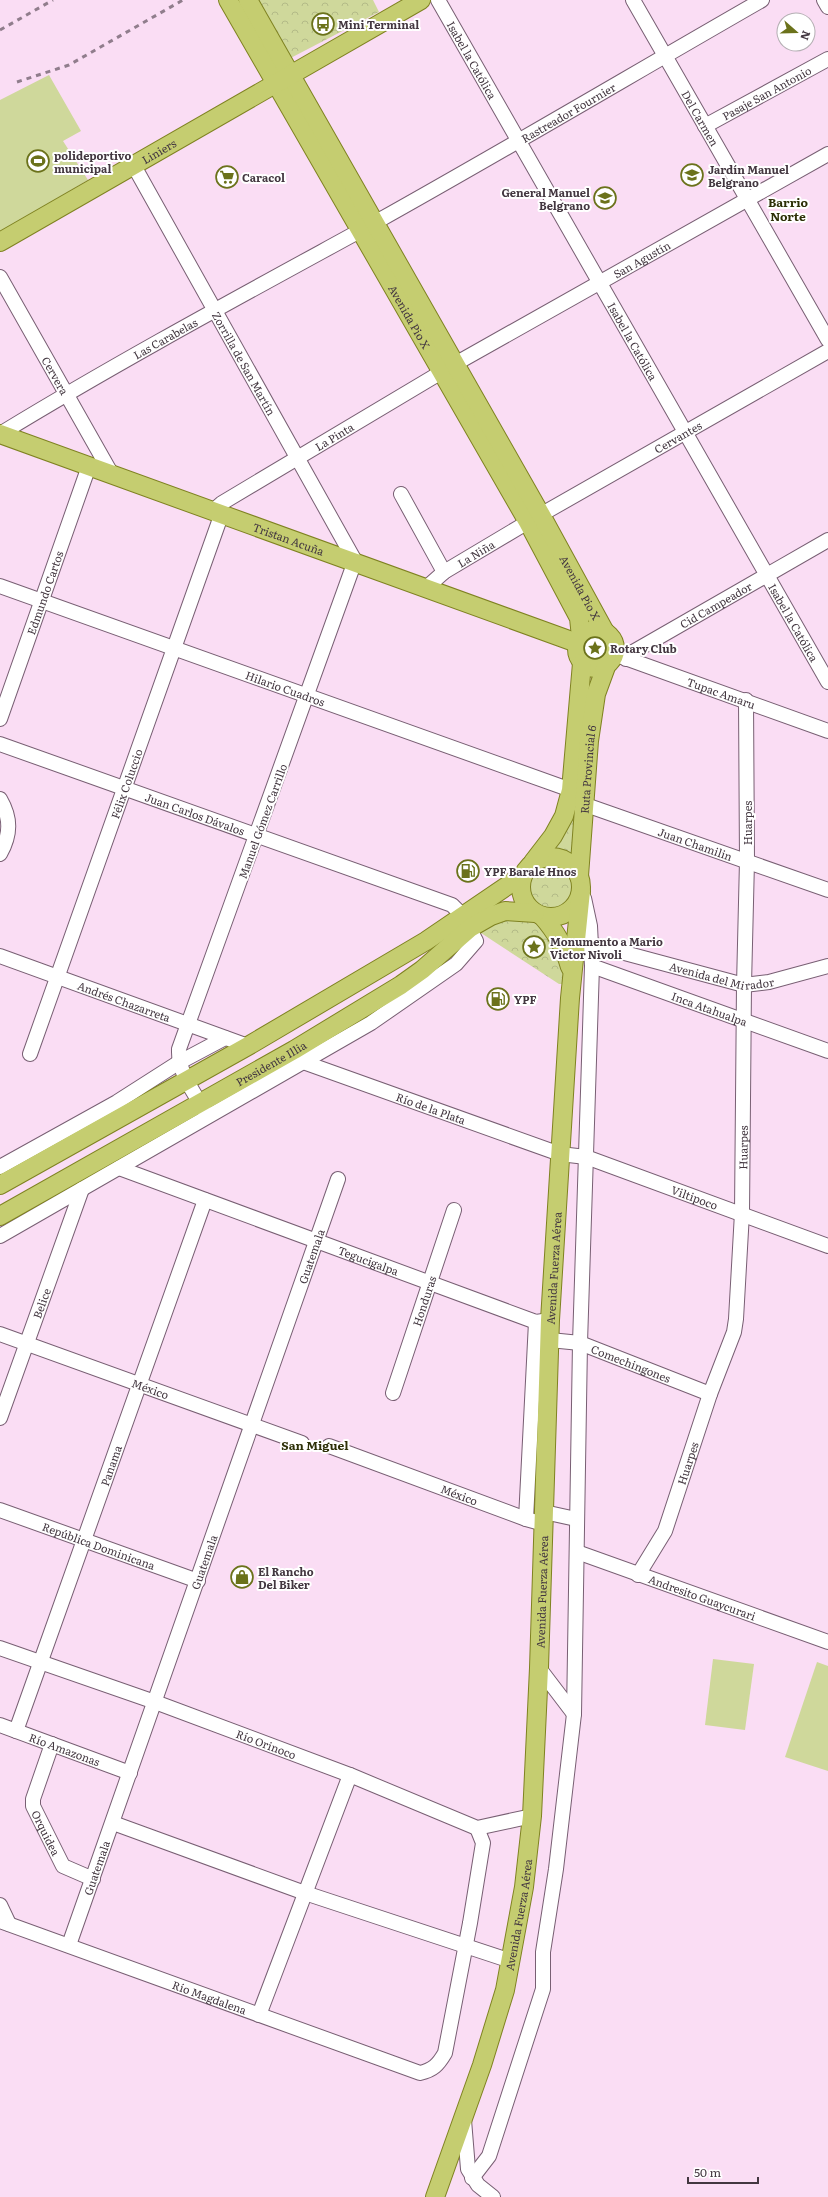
<svg xmlns="http://www.w3.org/2000/svg" width="828" height="2197" font-family="Literata,serif">
<defs>
<pattern id="grass-dots" width="8" height="8" patternUnits="userSpaceOnUse"><rect width="8" height="8" fill="#cfd89b"/><path d="M2 2h.1M6 6h.1" fill="none" stroke="#b3ba87" stroke-width="1.8" stroke-linecap="round"/></pattern>
<pattern id="park-crowns" width="20" height="18" patternUnits="userSpaceOnUse"><rect width="20" height="18" fill="#cfd89b"/><path d="M2 6a3 3 0 1 1 6 0M12 15a3 3 0 1 1 6 0" fill="none" stroke="#b3ba87"/></pattern>
</defs>
<rect width="100%" height="100%" fill="#faddf4"/>
<!-- grass -->
<circle fill="url(#grass-dots)" cx="595" cy="648" r="9"/>
<!-- park -->
<g fill="url(#park-crowns)">
<path d="M248 0H373L379 12 283 62Z"/>
<path d="M579 787 575 858 568 853 551 849Z"/>
<circle cx="552" cy="888" r="23"/>
<path d="M508 918 527 920 536 924 549 935 564 964 563 984H559L481 933 483 928Z"/>
</g>
<!-- garden -->
<g fill="#cfd89b">
<path d="M49 75 81 131 63 141 88 180 0 232V100Z"/>
<path d="M713 1659 754 1664 745 1730 705 1725Z"/>
<path d="M817 1662 828 1666V1771L785 1757Z"/>
</g>
<g fill="none" stroke-linecap="round" stroke-linejoin="round">
<!-- minor casing -->
<g stroke="#785f73" stroke-width="16">
<g id="minor">
<path id="s1" d="M438 0 828 682"/>
<path id="s2" d="M633 0 828 340"/>
<path d="M824 0 828 7"/>
<path id="s3" d="M705 126 828 59"/>
<path id="s4" d="M134 166 355 561 179 1049C178 1074 194 1091 205 1112"/>
<path id="s5" d="M0 277 111 473"/>
<path id="s6" d="M0 434C123 359 250 291 376 222 505 150 633 74 762 0"/>
<path d="M401 494 444 572"/>
<path id="s7" d="M214 510 222 503 455 364 828 154"/>
<path id="s8" d="M0 586 571 790"/>
<path id="s9" d="M426 588 444 572 528 522 828 351"/>
<path id="s10" d="M614 654 828 731"/>
<path id="s11" d="M626 659 633 652 828 540"/>
<path id="s12" d="M0 719 89 466"/>
<path id="s13" d="M0 744 452 905 463 916 476 941 456 964 371 1023 0 1236"/>
<path d="M0 799C11 818 11 834 0 854"/>
<path id="s14" d="M586 805 828 890"/>
<path id="s15" d="M591 944 744 985 769 982 828 966"/>
<path id="s16" d="M0 956 248 1046"/>
<path id="s17" d="M592 966 828 1051"/>
<path id="s18" d="M30 1054 222 513"/>
<path id="s19" d="M303 1062 560 1154 586 1157 828 1246"/>
<path d="M0 1167 117 1102 178 1063 225 1038"/>
<path id="s20" d="M119 1168 536 1322 550 1320"/>
<path id="s21" d="M0 1334 302 1443"/>
<path id="s22" d="M550 1340 580 1343 710 1394"/>
<path id="s23" d="M393 1393 454 1210"/>
<path id="s24" d="M0 1418 82 1189"/>
<path id="s25" d="M329 1446 526 1519 544 1524"/>
<path id="s26" d="M0 1510 198 1581"/>
<path d="M544 1512 576 1519"/>
<path d="M526 1519 536 1322"/>
<path id="s27" d="M577 1552 828 1642"/>
<path id="s28" d="M638 1575 665 1531 710 1394 734 1332 736 1319 742 1213 744 985 747 861 746 700"/>
<path id="s29" d="M0 1648 155 1702 350 1775 477 1828 532 1816"/>
<path d="M539 1668 574 1714"/>
<path id="s30" d="M0 1725 130 1773"/>
<path id="s31" d="M16 1731 205 1200"/>
<path id="s32" d="M52 1744 33 1799V1806L63 1866 93 1879"/>
<path d="M113 1823 305 1893 511 1961"/>
<path d="M0 1905 9 1924"/>
<path id="s33" d="M0 1921 420 2073C433 2070 438 2065 445 2053L470 1923 483 1843 477 1828"/>
<path id="s34" d="M69 1945 338 1179"/>
<path d="M259 2015 350 1775"/>
<path d="M464 2120 468 2169 478 2185 493 2197"/>
<path d="M472 2178 489 2156 543 1989V1952L556 1869 574 1714 580 1343 592 966 590 926 584 898"/>
</g>
</g>
<!-- major casing -->
<g stroke="#7f8221" stroke-width="20">
<g id="major">
<path id="s35" d="M228 0 528 522 579 618 581 637"/>
<path id="s36" d="M248 0 541 515 605 632"/>
<path id="s37" d="M0 242 421 0"/>
<path id="s38" d="M0 434 577 643"/>
<circle cx="596" cy="649" r="19"/>
<circle cx="551" cy="887" r="30"/>
<path d="M533 862 553 836 564 816 571 790 582 663"/>
<path id="s39" d="M579 876 589 741 596 694 607 664"/>
<path d="M542 916C556 932 564 946 570 967"/>
<path d="M0 1185 248 1046 426 941 523 875"/>
<path id="s40" d="M0 1216 294 1050 401 985 422 970 470 928 491 916 505 911 535 913"/>
<path id="s41" d="M435 2197 482 2065 505 1990 524 1887 532 1816 539 1668 550 1320 570 998 581 891"/>
</g>
</g>
<!-- minor -->
<use href="#minor" stroke="#fff" stroke-width="14"/>
<!-- major -->
<use href="#major" stroke="#c5cd70" stroke-width="18"/>
<!-- rail -->
<g stroke="#907d8c" stroke-width="3" stroke-dasharray="5 5" stroke-linecap="butt">
<path d="M0 30 53 0"/>
<path d="M17 82 69 65 183 0"/>
</g>
</g>
<!-- icons -->
<defs>
<g id="bus-ring" transform="scale(1.15)"><circle r="9.5" fill="#fff" stroke="#6b721b" stroke-width="1.5"/><path d="M-5-6H5V4H4V6H2V4H-2V6H-4V4H-5ZM-3.5-4V0h7V-4ZM-3.5 1.2v1.5H-2V1.2ZM2 1.2v1.5H3.5V1.2Z" fill="#6b721b"/></g>
<g id="stadium-ring" transform="scale(1.15)"><circle r="9.5" fill="#fff" stroke="#6b721b" stroke-width="1.5"/><path d="M0-5a6.5 5 0 1 0 0 10a6.5 5 0 1 0 0-10ZM-3.5-1.8h7v3.6h-7Z" fill="#6b721b"/></g>
<g id="school-ring" transform="scale(1.15)"><circle r="9.5" fill="#fff" stroke="#6b721b" stroke-width="1.5"/><path d="M0-5L7-2L0 1L-7-2ZM-4 1L0 2.5L4 1V4Q0 6-4 4Z" fill="#6b721b"/></g>
<g id="supermarket-ring" transform="scale(1.15)"><circle r="9.5" fill="#fff" stroke="#6b721b" stroke-width="1.5"/><path d="M-6-5.5h2.5l.6 2H6L4.5 2H-2.5L-4.4-4H-6ZM-1.5 3.2a1.3 1.3 0 1 0 .1 0ZM3 3.2a1.3 1.3 0 1 0 .1 0Z" fill="#6b721b"/></g>
<g id="sight-ring" transform="scale(1.15)"><circle r="9.5" fill="#fff" stroke="#6b721b" stroke-width="1.5"/><path d="M0-6L1.8-2.2L6-1.7L2.9 1.2L3.7 5.4L0 3.3L-3.7 5.4L-2.9 1.2L-6-1.7L-1.8-2.2Z" fill="#6b721b"/></g>
<g id="fuel-ring" transform="scale(1.15)"><circle r="9.5" fill="#fff" stroke="#6b721b" stroke-width="1.5"/><path d="M-5.5-6h7V0h2V4h1.3V-2.5L3-4.5l.8-.8L6-3V5H2.5V1h-1V6h-7ZM-4.2-4.7v3.2H.2V-4.7Z" fill="#6b721b"/></g>
<g id="shop-ring" transform="scale(1.15)"><circle r="9.5" fill="#fff" stroke="#6b721b" stroke-width="1.5"/><path d="M-5-2.5h2.3a2.7 3.5 0 0 1 5.4 0H5L5.5 6h-11ZM-1.5-2.5h3a1.5 2.3 0 0 0-3 0Z" fill="#6b721b"/></g>
</defs>
<g fill-rule="evenodd">
<use href="#bus-ring" x="323" y="24"/>
<use href="#stadium-ring" x="38" y="161"/>
<use href="#school-ring" x="692" y="175"/>
<use href="#supermarket-ring" x="227" y="177"/>
<use href="#school-ring" x="605" y="198"/>
<use href="#sight-ring" x="595" y="648"/>
<use href="#fuel-ring" x="468" y="871"/>
<use href="#sight-ring" x="534" y="947"/>
<use href="#fuel-ring" x="498" y="999"/>
<use href="#shop-ring" x="242" y="1577"/>
</g>
<g text-anchor="middle" dominant-baseline="central" stroke-width="4" stroke-linejoin="round" paint-order="stroke">
<!-- poi labels -->
<g font-size="11" font-weight="bold" fill="#433740" stroke="#fff" text-anchor="start">
<text x="338" y="24">Mini Terminal</text>
<text x="54" y="155">polideportivo<tspan x="54" dy="13">municipal</tspan></text>
<text x="708" y="169">Jardín Manuel<tspan x="708" dy="13">Belgrano</tspan></text>
<text x="242" y="177">Caracol</text>
<text x="590" y="192" text-anchor="end">General Manuel<tspan x="590" dy="13">Belgrano</tspan></text>
<text x="610" y="648">Rotary Club</text>
<text x="484" y="871">YPF Barale Hnos</text>
<text x="550" y="941">Monumento a Mario<tspan x="550" dy="13">Victor Nivoli</tspan></text>
<text x="514" y="999">YPF</text>
<text x="258" y="1571">El Rancho<tspan x="258" dy="13">Del Biker</tspan></text>
</g>
<!-- street labels -->
<g font-size="11" fill="#433740" stroke="#fff">
<text stroke="none"><textPath href="#s1" startOffset="69">Isabel la Católica</textPath></text>
<text stroke="none"><textPath href="#s3" startOffset="70">Pasaje San Antonio</textPath></text>
<text stroke="none"><textPath href="#s6" startOffset="653">Rastreador Fournier</textPath></text>
<text stroke="none"><textPath href="#s2" startOffset="136">Del Carmen</textPath></text>
<text stroke="none"><textPath href="#s37" startOffset="183">Liniers</textPath></text>
<text stroke="none"><textPath href="#s7" startOffset="496">San Agustín</textPath></text>
<text stroke="none"><textPath href="#s35" startOffset="365">Avenida Pio X</textPath></text>
<text stroke="none"><textPath href="#s6" startOffset="191">Las Carabelas</textPath></text>
<text stroke="none"><textPath href="#s1" startOffset="393">Isabel la Católica</textPath></text>
<text stroke="none"><textPath href="#s4" startOffset="226">Zorrilla de San Martín</textPath></text>
<text stroke="none"><textPath href="#s5" startOffset="113">Cervera</textPath></text>
<text stroke="none"><textPath href="#s7" startOffset="141">La Pinta</textPath></text>
<text stroke="none"><textPath href="#s9" startOffset="294">Cervantes</textPath></text>
<text stroke="none"><textPath href="#s38" startOffset="307">Tristan Acuña</textPath></text>
<text stroke="none"><textPath href="#s9" startOffset="61">La Niña</textPath></text>
<text stroke="none"><textPath href="#s36" startOffset="675">Avenida Pio X</textPath></text>
<text stroke="none"><textPath href="#s12" startOffset="134">Edmundo Cartos</textPath></text>
<text stroke="none"><textPath href="#s11" startOffset="105">Cid Campeador</textPath></text>
<text stroke="none"><textPath href="#s1" startOffset="717">Isabel la Católica</textPath></text>
<text stroke="none"><textPath href="#s8" startOffset="303">Hilario Cuadros</textPath></text>
<text stroke="none"><textPath href="#s10" startOffset="114">Tupac Amaru</textPath></text>
<text stroke="none"><textPath href="#s39" startOffset="107">Ruta Provincial 6</textPath></text>
<text stroke="none"><textPath href="#s18" startOffset="287">Félix Coluccio</textPath></text>
<text stroke="none"><textPath href="#s13" startOffset="207">Juan Carlos Dávalos</textPath></text>
<text transform="translate(262 821) rotate(-70)">Manuel Gómez Carrillo</text>
<text transform="translate(747 823) rotate(-90)">Huarpes</text>
<text stroke="none"><textPath href="#s14" startOffset="116">Juan Chamilin</textPath></text>
<text stroke="none"><textPath href="#s15" startOffset="135">Avenida del Mirador</textPath></text>
<text stroke="none"><textPath href="#s16" startOffset="132">Andrés Chazarreta</textPath></text>
<text stroke="none"><textPath href="#s17" startOffset="125">Inca Atahualpa</textPath></text>
<text stroke="none"><textPath href="#s40" startOffset="311">Presidente Illia</textPath></text>
<text stroke="none"><textPath href="#s19" startOffset="136">Río de la Plata</textPath></text>
<text stroke="none"><textPath href="#s28" startOffset="447">Huarpes</textPath></text>
<text stroke="none"><textPath href="#s19" startOffset="415">Viltipoco</textPath></text>
<text stroke="none"><textPath href="#s34" startOffset="730">Guatemala</textPath></text>
<text stroke="none"><textPath href="#s20" startOffset="266">Tegucigalpa</textPath></text>
<text stroke="none"><textPath href="#s41" startOffset="943">Avenida Fuerza Aérea</textPath></text>
<text stroke="none"><textPath href="#s23" startOffset="97">Honduras</textPath></text>
<text stroke="none"><textPath href="#s24" startOffset="122">Belice</textPath></text>
<text stroke="none"><textPath href="#s22" startOffset="85">Comechingones</textPath></text>
<text stroke="none"><textPath href="#s21" startOffset="160">México</textPath></text>
<text stroke="none"><textPath href="#s28" startOffset="123">Huarpes</textPath></text>
<text stroke="none"><textPath href="#s31" startOffset="282">Panama</textPath></text>
<text stroke="none"><textPath href="#s25" startOffset="139">México</textPath></text>
<text stroke="none"><textPath href="#s26" startOffset="105">República Dominicana</textPath></text>
<text stroke="none"><textPath href="#s34" startOffset="406">Guatemala</textPath></text>
<text stroke="none"><textPath href="#s41" startOffset="619">Avenida Fuerza Aérea</textPath></text>
<text stroke="none"><textPath href="#s27" startOffset="133">Andresito Guaycurari</textPath></text>
<text stroke="none"><textPath href="#s29" startOffset="283">Río Orinoco</textPath></text>
<text stroke="none"><textPath href="#s30" startOffset="69">Río Amazonas</textPath></text>
<text stroke="none"><textPath href="#s32" startOffset="95">Orquidea</textPath></text>
<text stroke="none"><textPath href="#s34" startOffset="82">Guatemala</textPath></text>
<text stroke="none"><textPath href="#s41" startOffset="295">Avenida Fuerza Aérea</textPath></text>
<text stroke="none"><textPath href="#s33" startOffset="223">Río Magdalena</textPath></text>
</g>
<!-- neighbourhood labels -->
<g font-size="12" font-weight="bold" fill="#2d3007" stroke="#fff">
<text x="788" y="202">Barrio<tspan x="788" dy="14">Norte</tspan></text>
<text x="315" y="1445">San Miguel</text>
</g>
</g>
<!-- north arrow -->
<g transform="translate(796 32) rotate(110)"><circle r="19" fill="#ffffff" stroke="#b4afb3"/>
<path d="M0-3L7 15L0 10L-7 15Z" fill="#6b721b"/>
<text y="-6" font-size="11" font-weight="bold" text-anchor="middle" fill="#433740">N</text>
</g>
<!-- scale -->
<path d="M688 2177v6h70v-6" fill="none" stroke="#433740" stroke-width="2"/>
<text x="694" y="2177" font-size="12" fill="#433740" stroke="#ffffff" stroke-width="3" paint-order="stroke">50 m</text>
</svg>
